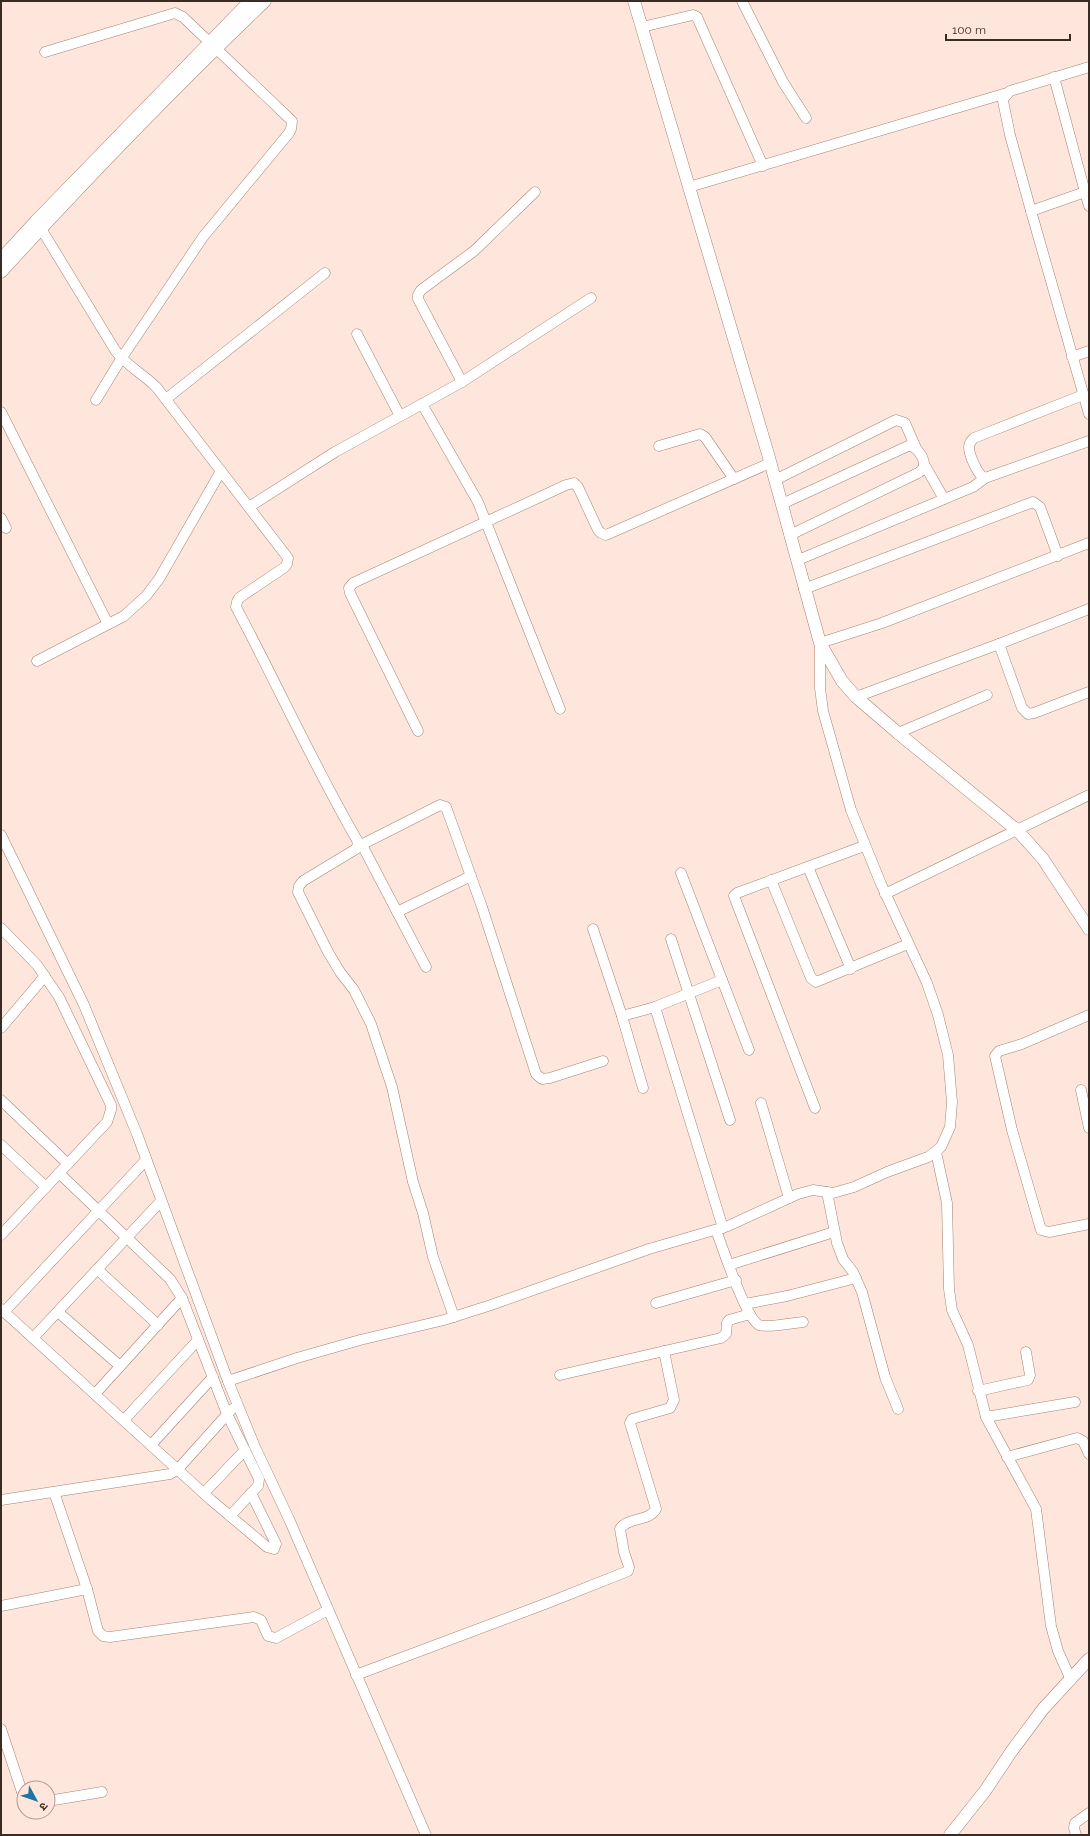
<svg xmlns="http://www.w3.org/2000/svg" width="1090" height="1836" font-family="Raleway,'Noto Sans Devanagari',sans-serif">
<rect width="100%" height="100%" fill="#fee6dc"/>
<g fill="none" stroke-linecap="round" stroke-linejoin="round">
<!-- minor casing -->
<g stroke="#a68373" stroke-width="11">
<g id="minor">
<path d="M742 1 783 82 806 118"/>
<path d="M642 27 693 15 697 17 763 166"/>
<path d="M45 52 175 13 183 17 292 121 291 129 289 133 203 237 121 359 96 400"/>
<path d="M1089 67 1010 91 1004 98 1003 101 1010 135 1031 211 1089 414"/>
<path d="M689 187 1007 93"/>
<path d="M1089 191 1085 192 1089 206"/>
<path d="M1031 211 1085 192 1054 77"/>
<path d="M37 222 115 350C126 366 144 374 157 388L288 558 287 564 285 567 239 598 237 602 236 607C277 684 313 764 357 840L358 845 356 849 303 881 299 886 298 892 328 952 340 972 354 990 371 1024 392 1087 413 1182 423 1213 433 1257 454 1317"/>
<path d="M357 334 400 416"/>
<path d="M1072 357 1089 351"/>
<path d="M462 382 418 299V295L421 290 474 251 535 192"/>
<path d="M1083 395 974 438C971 441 969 443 969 447 969 455 978 476 985 478L1089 441"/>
<path d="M166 399 325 273"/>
<path d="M422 404 478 502 560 709"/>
<path d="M1 412 108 624"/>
<path d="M659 446 700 434 705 437 734 479"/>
<path d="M924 464 944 499"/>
<path d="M775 480 896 420 905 423 916 448"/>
<path d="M782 504 908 446C916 445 924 457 924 465 924 469 921 471 918 473L790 535"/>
<path d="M249 507 335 452 462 382 591 298"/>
<path d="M1 518 6 528"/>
<path d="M798 560 973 487 985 478"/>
<path d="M804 589 1033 502 1040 507 1058 556"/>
<path d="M999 644 1022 708 1028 714 1034 713 1089 692"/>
<path d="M37 661 124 616 146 596 159 579 221 471"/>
<path d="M856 697 999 644 1089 609"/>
<path d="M418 731 350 593 349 588 353 583 566 485 574 483 578 487 598 530 601 533 606 535 770 463"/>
<path d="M898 733 987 695"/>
<path d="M1 835 84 1005 137 1134 228 1381 255 1447 289 1519 426 1835"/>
<path d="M362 845 426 967"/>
<path d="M357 847 440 805 446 807 482 907 536 1074 542 1079 550 1078 603 1061"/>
<path d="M808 867 851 969"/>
<path d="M681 873 749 1050"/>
<path d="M771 880 811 978 816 982 908 944"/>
<path d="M885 894 1089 795"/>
<path d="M397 912 471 876"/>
<path d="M1 928 37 965 59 997 111 1105V1110L107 1122 1 1235"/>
<path d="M593 929 622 1016 643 1088"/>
<path d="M671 939 730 1120"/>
<path d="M655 1007 723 1228"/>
<path d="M1089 1015 1022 1044 999 1051 995 1056 1012 1130 1041 1230 1049 1232 1089 1224"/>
<path d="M622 1016 655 1007 722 980"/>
<path d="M1 1028 45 976"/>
<path d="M1081 1090 1089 1128"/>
<path d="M1 1100 68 1164"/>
<path d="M761 1103 789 1198"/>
<path d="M815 1108 734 896 737 893 864 846"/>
<path d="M1 1145 46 1187"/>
<path d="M936 1152 947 1203 949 1289 952 1310 968 1345 986 1417 1036 1509 1051 1626 1058 1651 1071 1680"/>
<path d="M59 1173 170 1279 182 1298 227 1414 259 1479 258 1486 230 1516"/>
<path d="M827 1192 837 1243 843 1259 853 1272 862 1292 885 1377 898 1409"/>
<path d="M716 1230C722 1246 746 1319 759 1325 768 1328 793 1323 803 1322"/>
<path d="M729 1265 834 1232"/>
<path d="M97 1269 158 1325"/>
<path d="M656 1303 736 1280"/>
<path d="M745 1304 787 1296 856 1278"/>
<path d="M1 1309 211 1500 267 1547 274 1549 276 1544 251 1493"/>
<path d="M4 1312 146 1160"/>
<path d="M58 1312 120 1366"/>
<path d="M33 1338 161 1201"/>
<path d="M560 1375 721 1338 726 1334 727 1323 729 1320 750 1314"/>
<path d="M228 1381 297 1358 360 1340 444 1320 491 1305 649 1249 728 1226 798 1194 813 1190 833 1193 854 1187 887 1172 928 1157 941 1147 950 1127 952 1102 948 1055 938 1015 927 983 881 884 851 810 823 711 820 688V643L882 623 1089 543"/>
<path d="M978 1391 1028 1380 1030 1375 1026 1352"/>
<path d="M95 1394 182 1298"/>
<path d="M986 1417 1075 1402"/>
<path d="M124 1420 198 1340"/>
<path d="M151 1445 213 1377"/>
<path d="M1007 1457 1077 1438 1083 1441 1089 1454"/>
<path d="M54 1492 87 1589 98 1631 103 1636 110 1637 254 1617 261 1620 268 1636 276 1638 328 1610"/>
<path d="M204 1493 245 1450"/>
<path d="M1 1500 170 1474 178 1469 232 1409"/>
<path d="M1 1606 87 1589"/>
<path d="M356 1675 550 1602 628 1571 629 1567 624 1552 620 1529C627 1517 649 1522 656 1509L630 1423 632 1419 670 1408 674 1400 664 1351"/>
<path d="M1 1729 24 1798"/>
<path d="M48 1801 102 1792"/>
<path d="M1076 1835 1074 1828 1075 1823 1089 1813"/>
</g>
</g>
<!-- tertiary casing -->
<g stroke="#a68373" stroke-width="13">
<g id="tertiary">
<path d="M634 1 768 454 820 643 842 681 856 697 898 733 1018 831 1043 859 1089 929"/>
<path d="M1 259 36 221 250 1"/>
<path d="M1 272C86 179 174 88 265 1"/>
<path d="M950 1835 985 1791 1011 1752 1043 1709 1089 1659"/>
</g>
</g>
<!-- minor -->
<use href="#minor" stroke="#fff" stroke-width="10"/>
<!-- tertiary -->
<use href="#tertiary" stroke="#fff" stroke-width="12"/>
</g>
<!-- border -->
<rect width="1090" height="1836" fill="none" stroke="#3a2b25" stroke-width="4"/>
<!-- north arrow -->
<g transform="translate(36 1800) rotate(130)"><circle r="19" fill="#fee6dc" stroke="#b09b93"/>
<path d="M0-3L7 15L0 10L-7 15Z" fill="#2074a5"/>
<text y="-6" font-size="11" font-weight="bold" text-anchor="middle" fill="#3a2b25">उ</text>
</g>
<!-- scale -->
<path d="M946 34v6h124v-6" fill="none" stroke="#3a2b25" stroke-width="2"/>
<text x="952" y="34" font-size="12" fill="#3a2b25" stroke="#fee6dc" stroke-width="3" paint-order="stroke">100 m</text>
</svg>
